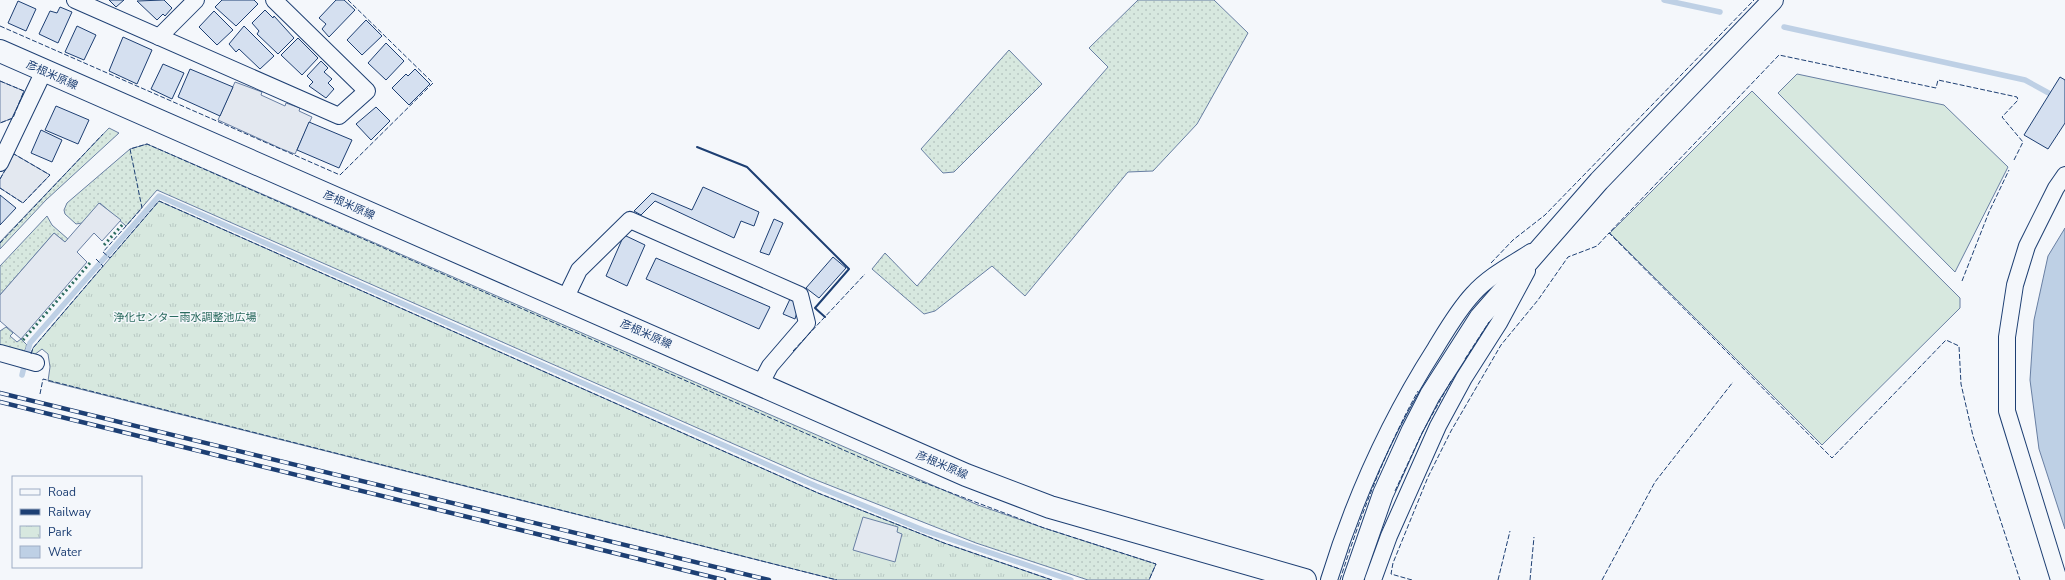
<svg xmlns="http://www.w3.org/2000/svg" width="2065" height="580" font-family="'Nunito Sans','Noto Sans JP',sans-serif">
<defs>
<pattern id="grass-dots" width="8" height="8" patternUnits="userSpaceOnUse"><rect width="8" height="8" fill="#d7e8df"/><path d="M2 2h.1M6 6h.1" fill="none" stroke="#b8c8c3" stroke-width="1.8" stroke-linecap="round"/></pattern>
<pattern id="park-tufts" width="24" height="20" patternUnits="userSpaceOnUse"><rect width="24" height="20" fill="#d7e8df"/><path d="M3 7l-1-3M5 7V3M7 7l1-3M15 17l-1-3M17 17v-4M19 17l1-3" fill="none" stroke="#b8c8c3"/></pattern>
</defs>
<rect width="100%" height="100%" fill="#f4f7fb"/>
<!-- grass -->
<g fill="url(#grass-dots)" stroke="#687fa3">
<path d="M1138 0H1214L1248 33 1197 124 1153 171 1128 172 1025 296 992 266 935 311 924 314 872 269 885 253 917 286 1108 67 1089 48Z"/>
<path d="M1009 50 1042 84 954 172 943 173 921 149Z"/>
<path d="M109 128 119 133 46 200 0 249V242Z"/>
<path d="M147 144 978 505 1044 528 1156 564 1149 580H1088L976 543 811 478 157 190 126 226 100 203 82 223 76 224 65 214 64 210 67 203 130 149Z"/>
<path d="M47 216 52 225 68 239 65 242 54 233 0 295V266Z"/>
<path d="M6 327 13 333 10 336 17 342 21 339 27 345 23 355 0 349V331Z"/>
</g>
<!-- park -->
<path fill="url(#park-tufts)" stroke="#687fa3" d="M159 201 818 493 944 543 1052 580H837L48 381 50 367 48 354 42 349 34 355 31 354 33 348Z"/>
<!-- garden -->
<g fill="#d7e8df" stroke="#687fa3">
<path d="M1797 74 1944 105 2008 167 1955 272 1778 93Z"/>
<path d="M1752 91 1960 298V308L1822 445 1610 233Z"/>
</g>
<!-- parking -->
<g fill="#e3e8f0" stroke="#687fa3">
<path d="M0 81 24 91 13 118 0 123Z"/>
<path d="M235 82 262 92 261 95 285 106 286 103 300 108 299 111 312 117 295 154 282 149 218 120Z"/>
<path d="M14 154 50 175 23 203 0 188V179Z"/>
<path d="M99 203 121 220 102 241 94 233 77 252 87 262 21 339 0 321V295L54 233 65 242Z"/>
<path d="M863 517 898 527 897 532 902 534 895 562 853 550Z"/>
</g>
<!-- water -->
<path fill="#bed0e5" stroke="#687fa3" d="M2065 228V529L2039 449 2030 380 2034 320 2048 256Z"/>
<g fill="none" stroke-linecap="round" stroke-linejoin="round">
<!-- stream -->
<g stroke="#bed0e5" stroke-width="5.5">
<path d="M1664 0 1720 12"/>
<path d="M1784 27 2025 80 2065 102"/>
<path d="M27 354 30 343 159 196 816 486 923 530 1071 580"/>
<path d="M22 375 24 367"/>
</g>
</g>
<!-- building -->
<g fill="#d5e0f0" stroke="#1d3f73">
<path d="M109 0H124L116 7Z"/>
<path d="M164 0 172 8 165 16 163 14 157 20 137 1Z"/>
<path d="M222 0H254L258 4 236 26 215 7Z"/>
<path d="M336 0H344L355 10 329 37 322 29 326 24 319 18Z"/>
<path d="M18 1 36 9 26 31 8 23Z"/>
<path d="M60 7 72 12 58 43 39 34 50 11 57 13Z"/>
<path d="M265 10 273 18 274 16 294 38 278 54 257 34 259 31 252 23Z"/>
<path d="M214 11 233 30 217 45 199 27Z"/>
<path d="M366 20 382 36 362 55 347 40Z"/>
<path d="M77 26 96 35 84 60 65 52Z"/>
<path d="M244 26 274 56 260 69 239 49 236 52 229 44Z"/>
<path d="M123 37 152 50 137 84 109 71Z"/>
<path d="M298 38 318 58 302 75 281 55Z"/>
<path d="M386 43 404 61 386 80 368 63Z"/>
<path d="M321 61 328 68 324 72 332 79 328 83 334 89 326 98 309 86 313 82 307 76Z"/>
<path d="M163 64 184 73 172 99 151 89Z"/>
<path d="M190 69 233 87 220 116 178 97Z"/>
<path d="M415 69 430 84 409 105 392 88 406 74 408 76Z"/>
<path d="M2060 77 2065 80V123L2048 149 2024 135Z"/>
<path d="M56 106 89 120 78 144 45 130Z"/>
<path d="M376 107 390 121 371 140 356 124Z"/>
<path d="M309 122 352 140 339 168 297 150Z"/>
<path d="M41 130 62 140 52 162 31 153Z"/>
<path d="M703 187 759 212 754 226 741 221 734 238 655 201 641 215 634 211 652 193 692 210Z"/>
<path d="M0 195 16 208 0 225Z"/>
<path d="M774 219 783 223 769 255 760 252Z"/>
<path d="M624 235 645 245 627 286 606 276Z"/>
<path d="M833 257 846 268 819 298 806 288Z"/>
<path d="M656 258 770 307 759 329 646 279Z"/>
<path d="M790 299 795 300 797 312 795 319 783 314Z"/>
</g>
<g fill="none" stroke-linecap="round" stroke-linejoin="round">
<!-- minor casing -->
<g stroke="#1d3f73" stroke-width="18">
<g id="minor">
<path d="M75 0 339 116 367 91 274 0"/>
<path d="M159 37 196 0"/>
<path d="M0 163 44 71"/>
<path d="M565 299 579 270 630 220 800 295 807 323 770 366 760 385"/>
<path d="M0 353 36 363"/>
<path d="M1329 580C1354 499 1389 421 1435 349 1446 331 1458 310 1473 294 1489 276 1511 265 1531 252"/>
<path d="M1373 580 1389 536 1438 426 1464 378 1499 323 1527 271"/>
<path d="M2059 580 2007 411V337L2015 285 2027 246 2056 188 2065 175"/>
</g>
</g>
<!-- tertiary casing -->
<g stroke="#1d3f73" stroke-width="22">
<path id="tertiary" d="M1353 580 1383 494 1412 430 1430 395 1480 317 1599 181 1773 0"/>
</g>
<!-- secondary casing -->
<g stroke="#1d3f73" stroke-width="24">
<path id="secondary" d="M0 51 966 475 1050 507 1305 580"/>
</g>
<!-- minor -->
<use href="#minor" stroke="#f4f7fb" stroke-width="16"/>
<!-- tertiary -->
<use href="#tertiary" stroke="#f4f7fb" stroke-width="20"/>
<!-- secondary -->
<use href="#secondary" stroke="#f4f7fb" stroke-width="22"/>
<!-- rail casing -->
<g stroke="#1d3f73" stroke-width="4.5">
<g id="rail">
<path d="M0 393 769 580"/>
<path d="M0 402 724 580"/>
</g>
</g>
<!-- rail -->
<use href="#rail" stroke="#f4f7fb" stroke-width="3" stroke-dasharray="9" stroke-linecap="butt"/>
<!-- hedge -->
<g stroke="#2c6c60" stroke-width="3" stroke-dasharray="2 3" stroke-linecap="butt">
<path d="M104 245 124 223"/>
<path d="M23 340 90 263"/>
</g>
<!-- fence -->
<g stroke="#1d3f73" stroke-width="1" stroke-dasharray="5 2" stroke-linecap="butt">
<path d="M0 26 340 175 433 83 348 0"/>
<path d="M0 81 24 91 13 118 0 123"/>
<path d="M2014 160 2023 142 2002 117 2018 100 2017 97 1938 80 1936 88 1779 55 1609 233 1832 458 1946 340 1959 346 1961 384 1973 436 2020 580"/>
<path d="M0 179 7 167"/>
<path d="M0 188 23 203 50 175 14 154"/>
<path d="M0 243 103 134"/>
<path d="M1491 263 1513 240 1545 215 1754 0"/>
<path d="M1962 281 1989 212 2009 170"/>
<path d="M793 351 865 274"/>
<path d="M31 354 33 348 103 266 96 259"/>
<path d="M1465 359 1489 322"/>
<path d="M40 394 43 379 837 580"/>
<path d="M1395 491 1422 433 1451 381"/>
<path d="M1052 580 944 543 818 493 159 201 110 258 103 252 142 208 130 149 147 144 880 466 1044 528 1156 564 1149 580"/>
<path d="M1340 580C1361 514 1385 451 1418 391"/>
<path d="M1412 580 1391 574 1393 563 1428 477 1451 431 1501 345 1538 300 1568 257 1597 246 1609 233"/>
<path d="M1498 580 1510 531"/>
<path d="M1530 580 1534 537"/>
<path d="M1602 580 1655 482 1733 382"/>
</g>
<!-- wall -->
<path stroke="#1d3f73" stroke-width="2" d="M697 147 747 167 849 269 815 308 825 317"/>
</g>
<g text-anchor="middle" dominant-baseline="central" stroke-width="3" stroke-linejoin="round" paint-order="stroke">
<!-- street labels -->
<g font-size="11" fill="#1d3f73" stroke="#f4f7fb">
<text transform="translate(52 75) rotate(24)">彦根米原線</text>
<text transform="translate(349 205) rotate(24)">彦根米原線</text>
<text transform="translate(646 334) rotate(24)">彦根米原線</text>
<text transform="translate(942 465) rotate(23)">彦根米原線</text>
</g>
<!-- park labels -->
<g font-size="11" fill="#2c6c60" stroke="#f4f7fb">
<text x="185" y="317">浄化センター雨水調整池広場</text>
</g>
</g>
<!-- legend -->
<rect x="12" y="476" width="130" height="92" fill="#f4f7fb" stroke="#9eadc5"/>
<rect x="20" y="489" width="20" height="6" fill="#f4f7fb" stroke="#9eadc5"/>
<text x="48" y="496" font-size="12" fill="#1d3f73">Road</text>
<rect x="20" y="509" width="20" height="6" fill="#1d3f73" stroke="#9eadc5"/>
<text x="48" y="516" font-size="12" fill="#1d3f73">Railway</text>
<rect x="20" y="526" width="20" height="12" fill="url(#park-tufts)" stroke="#9eadc5"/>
<text x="48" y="536" font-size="12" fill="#1d3f73">Park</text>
<rect x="20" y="546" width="20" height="12" fill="#bed0e5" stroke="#9eadc5"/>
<text x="48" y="556" font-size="12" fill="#1d3f73">Water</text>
</svg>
